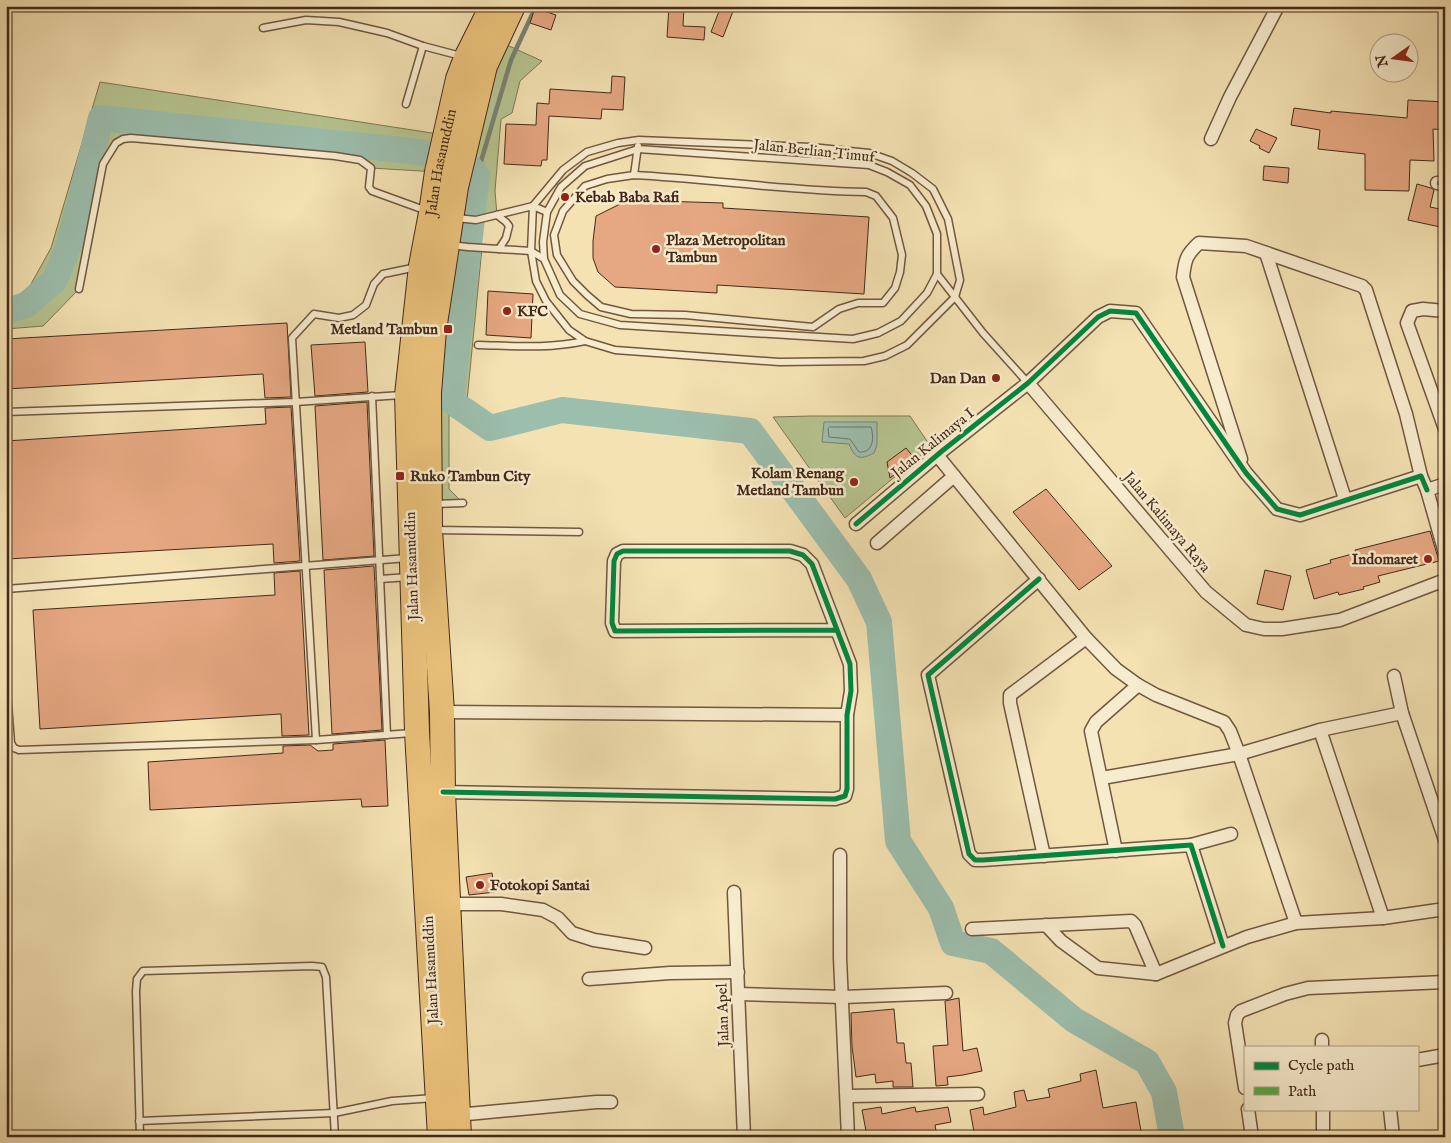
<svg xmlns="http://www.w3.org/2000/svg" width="1451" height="1143" font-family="'IM FELL English',serif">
<rect width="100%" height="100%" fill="#f4e2b3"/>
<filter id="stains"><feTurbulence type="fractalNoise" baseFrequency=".004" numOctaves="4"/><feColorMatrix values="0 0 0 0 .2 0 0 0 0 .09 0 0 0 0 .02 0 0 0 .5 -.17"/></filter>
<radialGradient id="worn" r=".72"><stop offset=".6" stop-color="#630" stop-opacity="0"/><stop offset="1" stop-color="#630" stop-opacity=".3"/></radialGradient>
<!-- green -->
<g fill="#b6c490" stroke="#7d7655">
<path d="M496 40 542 61 520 81 512 113 501 119 495 191 497 215 476 220 451 216Z"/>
<path d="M100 82 445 135 437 172 371 168 360 160 123 139 103 164 79 289 43 326 6 329V299L26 293 51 248Z"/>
<path d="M427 239 455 246 482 248 466 411 449 414V489L463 503 429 504 442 712 443 792 459 1137H440L417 732 407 395 421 266Z"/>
<path d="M811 416H910L931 447 845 518 773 417Z"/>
</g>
<!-- water -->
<path fill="#9cbead" stroke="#798272" d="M824 422H877V445L874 453C859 461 855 458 849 444L822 442Z"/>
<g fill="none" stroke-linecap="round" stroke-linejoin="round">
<!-- shore -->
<path stroke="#707464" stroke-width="1" d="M830 427H871C874 437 874 453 859 452L850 439 829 437 828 429Z"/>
<!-- stream -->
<path stroke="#798272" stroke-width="4.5" d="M477 175 511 60 536 6"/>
<!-- river -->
<path stroke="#9cbead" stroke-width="26" d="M6 311 26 305 55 280 69 245 101 118 419 152 464 161 477 175 451 401 490 428 562 410 750 431 859 579 879 622 898 841 941 908 953 943 991 951 1074 1020 1147 1062 1164 1092 1172 1137"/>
</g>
<!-- building -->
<g fill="#e6a882" stroke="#44291a">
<path d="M669 6 684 7 683 26 705 27 704 40 667 37Z"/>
<path d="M721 6H735L723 37 711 32Z"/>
<path d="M535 8 556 15 551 30 530 23Z"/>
<path d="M612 76 625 77 623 110 602 109 601 119 549 116 547 160H542L541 166 504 164 506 124 536 125 537 103 549 104 550 89 611 93Z"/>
<path d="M1408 100 1445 102 1444 130 1433 129 1434 161 1410 160 1409 191 1365 190V154L1318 149 1320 130 1291 125 1294 108 1331 113V111L1407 118Z"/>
<path d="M1256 129 1277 138 1269 153 1259 148 1260 146 1250 141Z"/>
<path d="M1264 166 1289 168 1288 183 1263 180Z"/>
<path d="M1417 184 1431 188 1434 190 1430 207 1445 210V228L1408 220Z"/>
<path d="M628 200 723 203V208L869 217 864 294 717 285V293L615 287 598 272 593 258V241L596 216Z"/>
<path d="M488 291 533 294 531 338 486 335Z"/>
<path d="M287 323 291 397 265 398 263 374 6 389V339Z"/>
<path d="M365 342 368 392 315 396 311 345Z"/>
<path d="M367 402 374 556 323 560 315 406Z"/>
<path d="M291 407 300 561 274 563 273 544 7 559 6 441 266 424 265 408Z"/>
<path d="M906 448 915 459 890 478 887 462Z"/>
<path d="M1046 489 1112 566 1079 590 1013 512Z"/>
<path d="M1430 531 1439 561 1378 576 1380 582 1363 587 1364 589 1339 595 1338 592 1314 599 1306 570 1331 563 1330 560 1356 553 1355 550Z"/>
<path d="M374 566 382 730 332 734 324 570Z"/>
<path d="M1265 570 1291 576 1283 610 1257 604Z"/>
<path d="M300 571 309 735 282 736 281 714 40 729 33 610 275 595 274 573Z"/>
<path d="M385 740 388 806 362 807 361 799 150 810 148 762 283 753V746L310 745 318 751 333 750V744Z"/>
<path d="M492 873 495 892 469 895 466 877Z"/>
<path d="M959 998 963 1051 977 1048 982 1071 963 1075 947 1077 948 1085 936 1086 933 1046 948 1045 945 1001Z"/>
<path d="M894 1009 897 1043H904L906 1063H911L913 1087H893V1081L876 1083 875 1074 856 1077 852 1046 851 1013Z"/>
<path d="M1096 1070 1103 1108 1136 1102 1142 1137H975L970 1110 983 1107 984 1115 1016 1107 1014 1092 1024 1090 1027 1101 1050 1097 1048 1089 1081 1081 1080 1074Z"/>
<path d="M881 1107 882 1114 915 1107 916 1112 948 1107 951 1122 935 1125 937 1137H897L895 1131 867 1136 862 1110Z"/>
</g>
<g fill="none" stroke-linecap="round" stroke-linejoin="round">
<!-- lane casing -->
<g stroke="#705740" stroke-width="9">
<g id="lane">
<path d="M263 28 306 20 339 22 387 33 423 46 461 56"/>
<path d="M406 104 423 46"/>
<path d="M639 140 811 147 869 153 892 161 912 173 933 189 948 219 960 280 955 297 907 345 885 356 864 361 779 362 615 350 585 341 569 330 546 301 536 281 531 251 533 206 563 170 587 152 618 143Z"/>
<path d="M638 149 869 165 887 172 910 185 926 206 937 234V274L927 293 901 321 878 333 853 339 620 325 580 314 560 295 544 259 543 242 547 212 561 187 585 166Z"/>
<path d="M634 175C711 179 788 191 866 192L876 196 893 218 902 255 900 272 895 288 883 303H858L839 309 813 327 685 315 631 314 601 307 587 295 573 281 557 255 554 235 563 211 585 186 607 179Z"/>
<path d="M634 175 638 146"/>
<path d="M497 215 506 222 509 226 506 238 499 249"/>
<path d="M456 218 476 220 533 206 547 212"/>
<path d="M450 245 468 247 531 251 544 259"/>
<path d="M937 274 983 333 1028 383"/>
<path d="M79 289 103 164 116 143 123 139 131 138 335 156 360 160 371 168 369 187 372 191 427 211"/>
<path d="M478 345C516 346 547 349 585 341"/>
<path d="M372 396 387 735"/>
<path d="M6 412 295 402 402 395"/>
<path d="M434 504 463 503"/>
<path d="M434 530 579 532"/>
<path d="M380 579 409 577"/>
<path d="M6 589 408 558"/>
<path d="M6 677 11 743 14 748 19 750 316 740 412 733"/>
<path d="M316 740 292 338 314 314 339 318 353 315 366 305 374 284 383 274 417 267"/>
<path d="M139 1121 334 1113 392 1101 434 1098"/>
<path d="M140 1137 136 991 137 979 143 971 312 966 322 967 326 977 335 1137"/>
</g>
</g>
<!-- street casing -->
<g stroke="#705740" stroke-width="15">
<g id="street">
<path d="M1211 139 1230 97 1278 6"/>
<path d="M1437 183 1445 184"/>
<path d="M1266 253 1345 499"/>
<path d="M1445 311 1423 309 1412 311 1407 323 1445 429"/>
<path d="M1028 383 1206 592 1246 625 1264 629H1282L1340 620 1445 580"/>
<path d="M937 455 1086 638 1116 669 1138 685 1156 695 1224 722 1230 731 1239 754 1296 923"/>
<path d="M1241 459 1183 277C1185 260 1186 255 1199 243L1246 246 1362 286 1366 290 1406 414 1421 476"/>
<path d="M1445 484 1427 490 1445 553"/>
<path d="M856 524 942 451 1028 383 1098 317 1110 311 1136 313 1246 473 1277 509 1300 515 1421 476 1427 490"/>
<path d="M877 543 954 476"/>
<path d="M1039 579 928 675 969 854 975 860H983L1191 845 1223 946"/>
<path d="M1394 676 1402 713 1445 840"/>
<path d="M442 712 847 715"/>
<path d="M1320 730 1383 918"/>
<path d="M1102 778 1239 754 1320 730 1402 713"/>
<path d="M443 792 835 799 845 796 847 789V715L851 691 850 664 812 564 803 555 790 551H623L617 554 614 561 612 623 615 631 837 630"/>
<path d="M1191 845 1231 834"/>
<path d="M1116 851 1091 731 1096 722 1138 685"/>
<path d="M840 855V958L848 1137"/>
<path d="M1044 856 1010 703V695L1086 638"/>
<path d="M734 892 744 1137"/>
<path d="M449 904H501L543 910 558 918 572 933 594 940 645 948"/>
<path d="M1046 925 1061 941 1098 968 1156 974 1247 937 1296 923 1383 918 1445 909"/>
<path d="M972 929 1131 921 1135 925 1156 974"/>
<path d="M589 979 670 973 738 972"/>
<path d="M739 994 843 997 946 993"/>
<path d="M1322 1040V1047"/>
<path d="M1417 1060 1445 1055"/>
<path d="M1245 1088 1235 1023 1237 1015 1241 1011 1285 994 1308 988 1445 982"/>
<path d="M847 1096 978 1094"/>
<path d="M1248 1109 1252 1137"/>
<path d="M1323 1109V1137"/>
<path d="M1390 1109 1393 1137"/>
<path d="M457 1115 596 1102H611"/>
</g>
</g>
<!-- highway casing -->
<g stroke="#44291a" stroke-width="26">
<g id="highway">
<path id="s1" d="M440 1137 417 732 407 395 421 266 431 213 437 172 458 79 466 58 492 6"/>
<path d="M459 1137 443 792 442 712 430 530 429 393 434 330 456 187 485 66 513 6"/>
</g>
</g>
<!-- lane -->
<use href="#lane" stroke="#f8ecce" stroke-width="6"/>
<!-- street -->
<use href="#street" stroke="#f8ecce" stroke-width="12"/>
<!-- highway -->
<use href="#highway" stroke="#eac17a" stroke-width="24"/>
<!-- quiet -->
<path stroke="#56ab42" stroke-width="4" stroke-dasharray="8 4" stroke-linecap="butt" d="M1437 183 1445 184"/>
<!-- cycleway casing -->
<g stroke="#f8ecce" stroke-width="8">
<g id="cycleway">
<path d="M856 524 942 451 1028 383 1098 317 1110 311 1136 313 1246 473 1277 509 1300 515 1421 476 1427 490"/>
<path d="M1039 579 928 675 969 854 975 860H983L1191 845 1223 946"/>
<path d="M443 792 835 799 845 796 847 789V715L851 691 850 664 812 564 803 555 790 551H623L617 554 614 561 612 623 615 631 837 630"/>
</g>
</g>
<!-- cycleway -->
<use href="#cycleway" stroke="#00873e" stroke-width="5"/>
</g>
<!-- markers -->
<g fill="#8f2418" stroke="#f8ecce" stroke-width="2">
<circle cx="565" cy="197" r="5"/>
<circle cx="656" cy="249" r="5"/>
<circle cx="507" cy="311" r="5"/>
<rect x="443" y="324" width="10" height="10" rx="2.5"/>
<circle cx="996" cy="378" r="5"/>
<rect x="395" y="471" width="10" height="10" rx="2.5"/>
<circle cx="854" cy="482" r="5"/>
<circle cx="1428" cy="559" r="5"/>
<circle cx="480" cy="885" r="5"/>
</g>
<g text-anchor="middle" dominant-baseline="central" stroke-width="5" stroke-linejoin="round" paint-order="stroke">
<!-- street labels -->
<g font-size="15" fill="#44291a" stroke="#f8ecce">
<text transform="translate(814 151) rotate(6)">Jalan Berlian Timuf</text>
<text stroke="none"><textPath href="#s1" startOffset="978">Jalan Hasanuddin</textPath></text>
<text transform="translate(933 443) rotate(-39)">Jalan Kalimaya I</text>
<text transform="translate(1167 522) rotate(50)">Jalan Kalimaya Raya</text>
<text transform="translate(412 566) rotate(-92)">Jalan Hasanuddin</text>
<text transform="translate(431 970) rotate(-93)">Jalan Hasanuddin</text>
<text transform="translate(723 1015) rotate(-92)">Jalan Apel</text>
</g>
<!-- poi labels -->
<g font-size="15" font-weight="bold" fill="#44291a" stroke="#f8ecce" text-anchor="start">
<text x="575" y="197">Kebab Baba Rafi</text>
<text x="666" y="240">Plaza Metropolitan<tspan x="666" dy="17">Tambun</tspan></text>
<text x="517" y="311">KFC</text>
<text x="438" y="329" text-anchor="end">Metland Tambun</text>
<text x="986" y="378" text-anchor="end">Dan Dan</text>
<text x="844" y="473" text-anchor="end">Kolam Renang<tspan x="844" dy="17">Metland Tambun</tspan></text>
<text x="410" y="476">Ruko Tambun City</text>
<text x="1418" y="559" text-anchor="end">Indomaret</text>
<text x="490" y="885">Fotokopi Santai</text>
</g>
</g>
<!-- margin -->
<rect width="1451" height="1143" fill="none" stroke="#f4e2b3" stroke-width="25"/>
<rect x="8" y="8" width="1436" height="1128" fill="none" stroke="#44291a" stroke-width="2.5"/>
<rect x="12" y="12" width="1426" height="1118" fill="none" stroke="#44291a"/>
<!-- legend -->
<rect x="1244" y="1046" width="175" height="65" fill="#f8ecce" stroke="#b09e86"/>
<rect x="1254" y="1062" width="25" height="8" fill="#00873e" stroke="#b09e86"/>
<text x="1288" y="1070" font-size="15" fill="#44291a">Cycle path</text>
<rect x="1254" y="1087" width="25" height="8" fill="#56ab42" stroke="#b09e86"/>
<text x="1288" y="1096" font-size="15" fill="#44291a">Path</text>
<!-- north arrow -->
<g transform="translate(1394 58) rotate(256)"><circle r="24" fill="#f8ecce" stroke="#b09e86"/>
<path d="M0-4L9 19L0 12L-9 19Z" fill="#8f2418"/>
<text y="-8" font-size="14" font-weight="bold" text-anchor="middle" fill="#44291a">N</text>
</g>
<rect width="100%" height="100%" filter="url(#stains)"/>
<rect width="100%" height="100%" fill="url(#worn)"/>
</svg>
